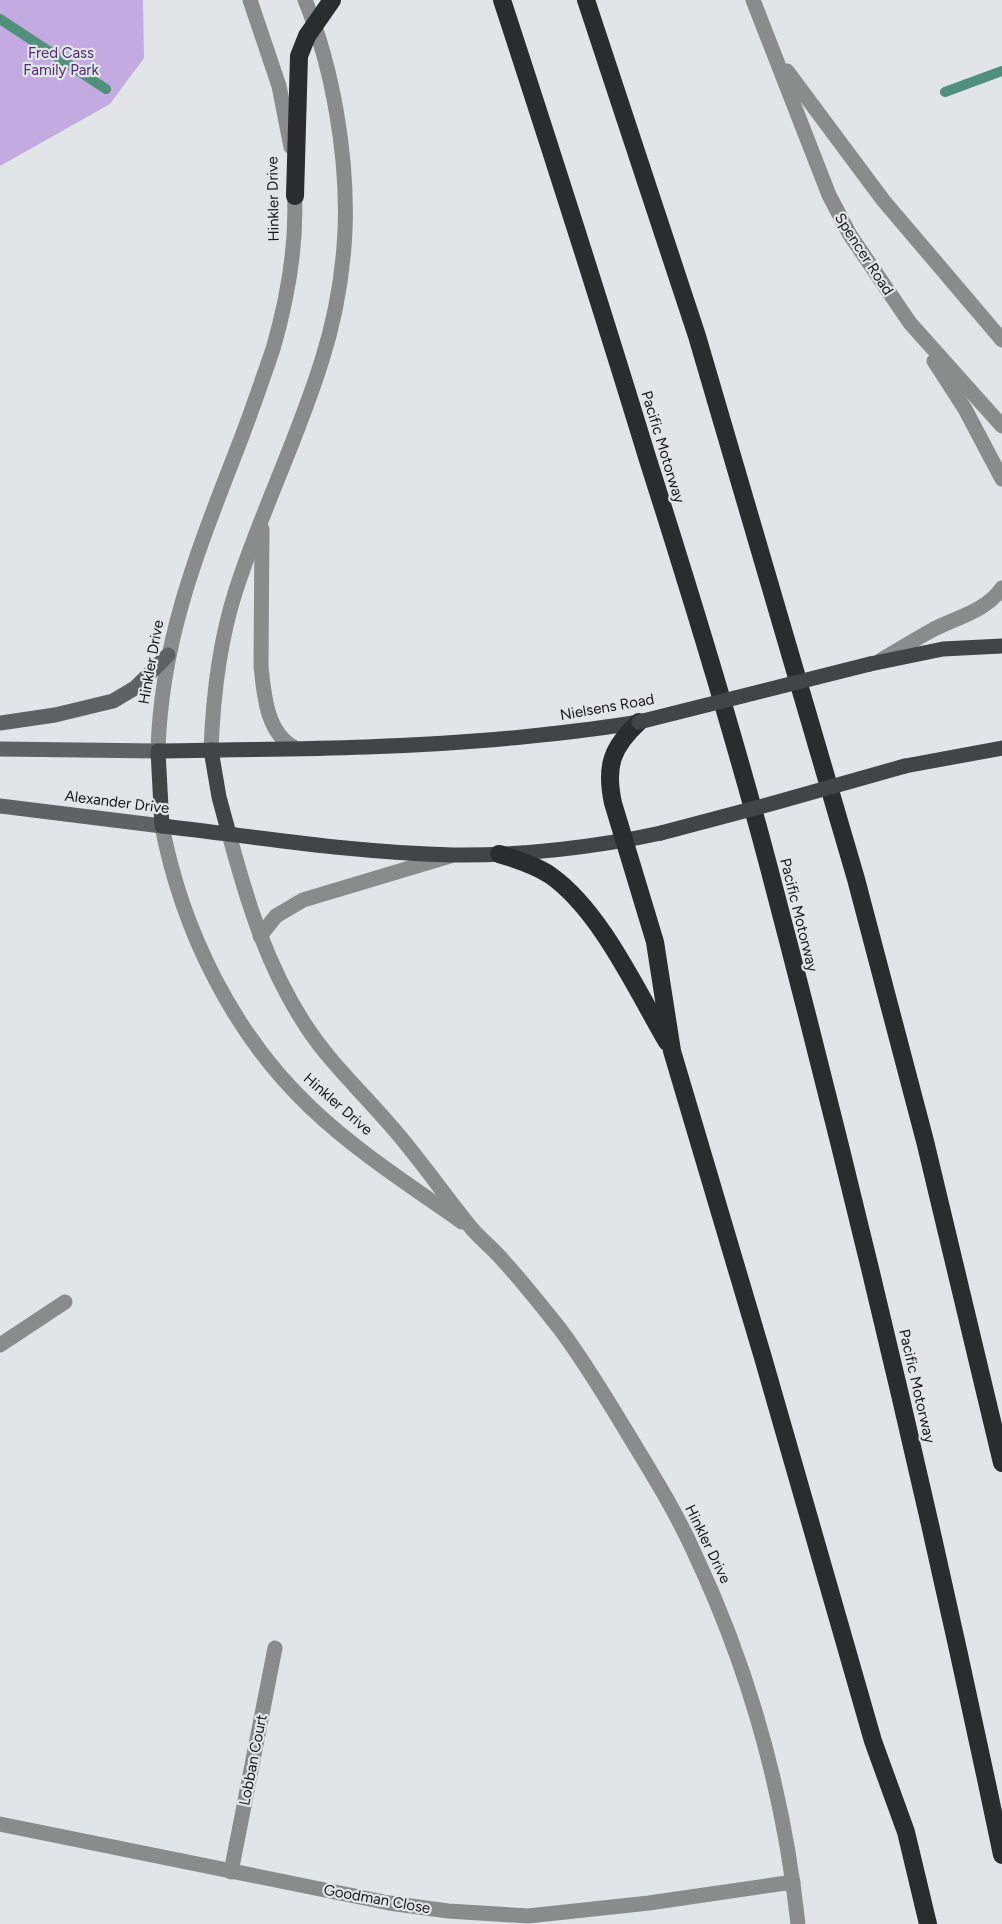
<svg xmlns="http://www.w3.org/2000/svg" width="1002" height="1924" font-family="Figtree,sans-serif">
<rect width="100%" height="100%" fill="#e1e5e7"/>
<!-- green -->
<path fill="#c3abe2" d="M0 0H143L144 58 110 104 0 166Z"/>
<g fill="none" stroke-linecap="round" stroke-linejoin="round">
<!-- stream -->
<g stroke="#51907c" stroke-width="10">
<path d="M0 19 106 89"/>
<path d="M945 92 1002 71"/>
</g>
<!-- minor -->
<g stroke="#8a8c8c" stroke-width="15">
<path d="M0 1345 65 1302"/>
<path d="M0 1824 389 1903 448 1911 528 1916 649 1903 793 1882"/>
<path d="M231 1872 275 1648"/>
</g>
<!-- tertiary -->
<g stroke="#8a8c8c" stroke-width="15">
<path d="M250 0 279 86 291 147"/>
<path d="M753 0 829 195 850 235 910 323 1002 426"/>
<path d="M787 71 883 200 1002 340"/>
<path d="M934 361 965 409 1002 479"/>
<path d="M262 529 261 666C264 694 266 733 295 748"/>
<path d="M881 660C898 650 916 639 934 629 958 617 986 611 1002 588"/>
<path d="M211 750C213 696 219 642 236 590 261 512 298 438 322 360 335 319 343 274 345 231 348 157 333 68 305 0"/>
<path d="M158 751C161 638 199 548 239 444 251 413 262 381 273 349 288 297 298 241 294 186"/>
<path d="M162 826C182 930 233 1034 310 1107 356 1151 411 1186 462 1222"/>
<path d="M229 834C247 901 267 967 306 1026 330 1063 363 1093 391 1126 420 1159 445 1196 473 1230 481 1239 491 1247 500 1257 521 1280 541 1305 560 1329 584 1361 605 1396 625 1429 649 1469 674 1508 693 1550 749 1668 784 1794 798 1924"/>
<path d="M260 936 276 916 303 900 450 856"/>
</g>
<!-- secondary -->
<g stroke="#5f6262" stroke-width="15">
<path d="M0 723 55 715 113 701 135 688 168 655"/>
<path d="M0 749 158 751"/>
<path d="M0 806 162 826"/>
</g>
<!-- primary -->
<g stroke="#424545" stroke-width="15">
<path d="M870 664 943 649 1002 646"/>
<path d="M639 722C600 729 561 733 522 737 401 749 279 749 158 751L162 826C259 837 355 853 453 855 519 856 597 847 661 833"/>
<path d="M211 750 219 797 229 834"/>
<path d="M905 766 1002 748"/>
</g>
<!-- motorway -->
<g stroke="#292d2d" stroke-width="18">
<path d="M502 0C552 153 601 306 648 460 691 595 733 731 769 868 855 1195 933 1524 1002 1855"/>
<path d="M586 0 697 336 856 879 925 1141 1002 1463"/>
<path d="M295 196 299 56 307 36 332 0"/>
<path d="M639 722C612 747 605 766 613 803L655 942 672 1051 764 1361 873 1741 906 1832 928 1924"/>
<path d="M499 854C516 859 535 865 550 875 600 910 636 989 667 1042"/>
</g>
<!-- primary-bridge -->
<g stroke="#424545" stroke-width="15">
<path d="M639 722 870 664"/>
<path d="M661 833 774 803 905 766"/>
</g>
</g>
<g text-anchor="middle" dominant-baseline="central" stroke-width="4.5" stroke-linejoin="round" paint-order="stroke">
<!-- park labels -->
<g font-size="15" fill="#522c78" stroke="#e1e5e7">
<text x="61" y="53">Fred Cass<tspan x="61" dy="17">Family Park</tspan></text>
</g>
<!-- street labels -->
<g font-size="15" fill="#151717" stroke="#e1e5e7">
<text transform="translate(273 199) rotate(-91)">Hinkler Drive</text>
<text transform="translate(864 254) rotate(57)">Spencer Road</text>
<text transform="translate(663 447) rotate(73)">Pacific Motorway</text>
<text transform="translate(151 662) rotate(-80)">Hinkler Drive</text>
<text transform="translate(607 707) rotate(-10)">Nielsens Road</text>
<text transform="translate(117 802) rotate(7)">Alexander Drive</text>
<text transform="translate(799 915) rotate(76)">Pacific Motorway</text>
<text transform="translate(338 1104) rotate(41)">Hinkler Drive</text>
<text transform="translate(917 1386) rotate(77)">Pacific Motorway</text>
<text transform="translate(708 1544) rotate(64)">Hinkler Drive</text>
<text transform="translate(253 1760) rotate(-79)">Lobban Court</text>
<text transform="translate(377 1899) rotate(10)">Goodman Close</text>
</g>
</g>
</svg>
